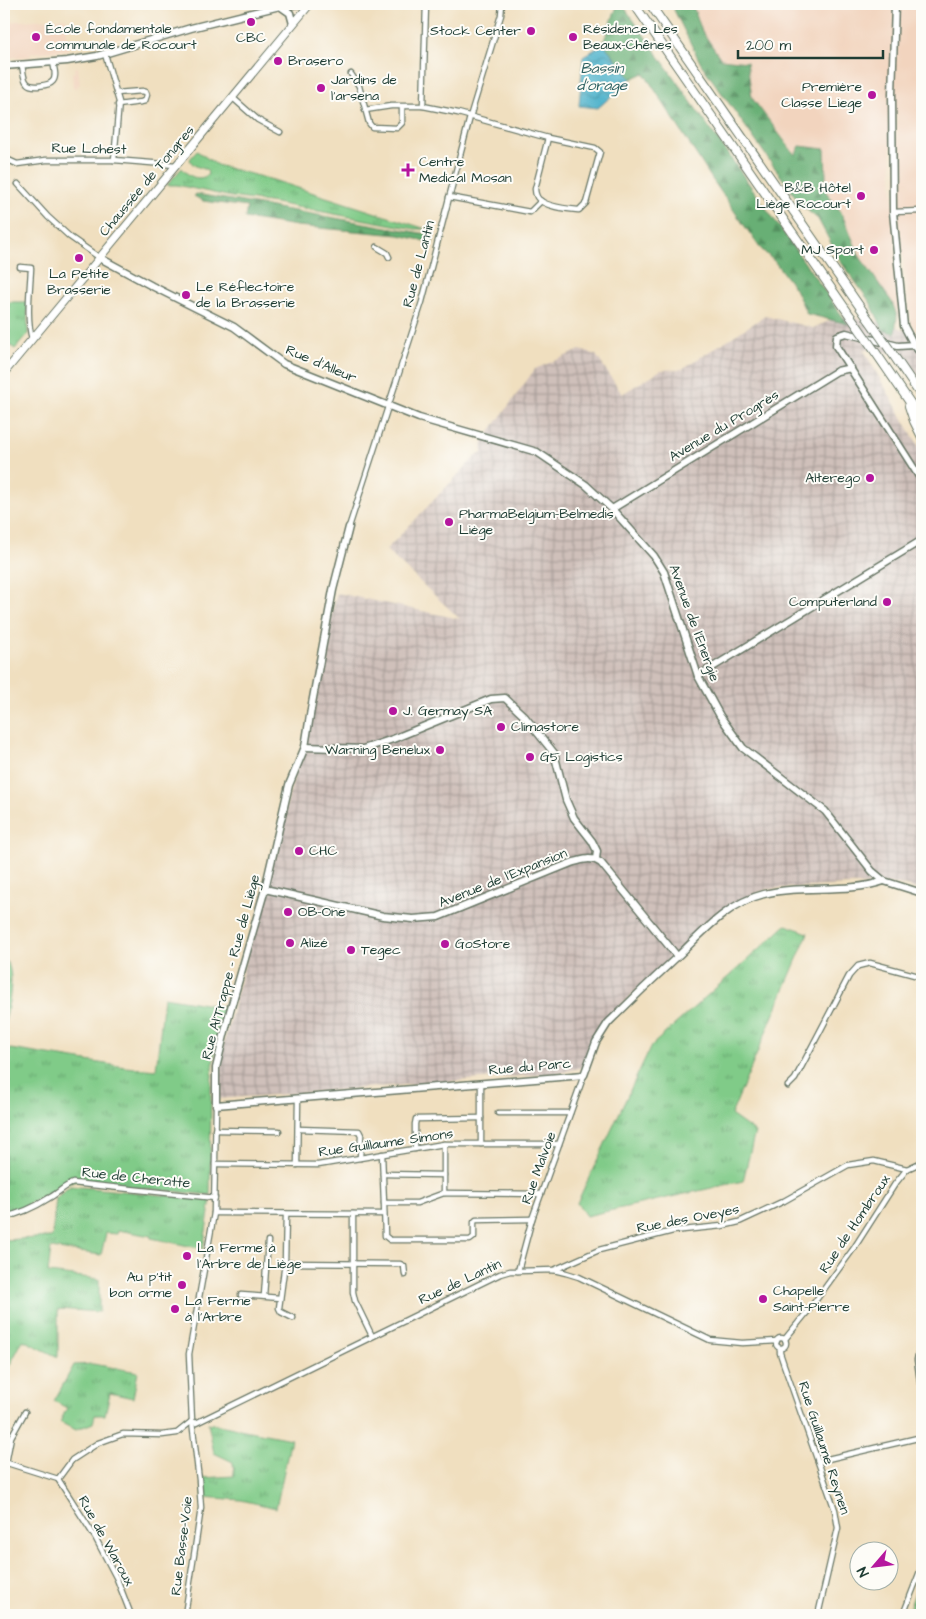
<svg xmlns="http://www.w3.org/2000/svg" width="926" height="1619" font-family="'Architects Daughter',sans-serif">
<defs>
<pattern id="industrial-grid" width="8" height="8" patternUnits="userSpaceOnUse" patternTransform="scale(1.25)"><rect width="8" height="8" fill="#cfc0ba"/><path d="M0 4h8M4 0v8" fill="none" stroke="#a79d98"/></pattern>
<pattern id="grass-tufts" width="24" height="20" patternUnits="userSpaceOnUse" patternTransform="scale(1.25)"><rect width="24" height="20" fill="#80cb88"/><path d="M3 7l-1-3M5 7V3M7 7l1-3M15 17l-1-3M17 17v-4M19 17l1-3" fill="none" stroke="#68a670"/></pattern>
<pattern id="forest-firs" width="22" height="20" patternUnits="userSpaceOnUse" patternTransform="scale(1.25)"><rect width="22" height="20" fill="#68af74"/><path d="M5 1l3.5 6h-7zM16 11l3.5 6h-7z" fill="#559060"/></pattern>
<pattern id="water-waves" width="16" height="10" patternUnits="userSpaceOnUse" patternTransform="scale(1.25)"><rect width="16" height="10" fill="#4bb1ca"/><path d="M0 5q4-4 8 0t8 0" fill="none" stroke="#3e91a5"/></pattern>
</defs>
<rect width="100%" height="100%" fill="#fdfcf7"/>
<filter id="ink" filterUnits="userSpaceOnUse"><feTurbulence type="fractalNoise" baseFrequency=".02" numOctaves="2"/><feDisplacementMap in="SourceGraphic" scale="10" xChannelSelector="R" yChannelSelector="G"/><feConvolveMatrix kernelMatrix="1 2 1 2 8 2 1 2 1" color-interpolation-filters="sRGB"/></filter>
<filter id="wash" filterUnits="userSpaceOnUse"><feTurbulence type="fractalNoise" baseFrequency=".0096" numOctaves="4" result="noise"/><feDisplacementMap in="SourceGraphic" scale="20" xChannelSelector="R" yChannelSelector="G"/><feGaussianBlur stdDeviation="1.12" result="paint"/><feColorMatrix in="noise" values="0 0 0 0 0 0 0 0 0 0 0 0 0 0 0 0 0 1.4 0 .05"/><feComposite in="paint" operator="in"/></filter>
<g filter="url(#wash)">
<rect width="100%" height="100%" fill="#f0dfbf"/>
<!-- built -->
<g fill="#f2d4be">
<path d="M692 4H922V337L911 323 897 206V112H889L899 317 892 302 860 257 841 212 752 98 746 62 721 59 702 31Z"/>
<path d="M66 18 68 50 31 53V56L4 58V22Z"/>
<path d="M78 67 80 85H78L77 88 73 87 72 73 75 72V68Z"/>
</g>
<!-- industrial -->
<path fill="url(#industrial-grid)" d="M765 316 813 328 840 316 880 322 922 335V382L902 354 863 349 922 452V891L899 884 846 885 768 889 732 904 709 922 605 1020 583 1067 560 1073 219 1099 218 1066 302 747 337 593 460 619 386 550 475 457 482 453 483 441 535 369 580 350 596 355 622 394 661 370 682 369Z"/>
<!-- grass -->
<g fill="url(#grass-tufts)" stroke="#50845e">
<path d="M197 151 217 165 273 180 426 229H415L275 203 232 197 177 185H167L182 168C189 177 198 181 208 175L207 170C200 167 192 167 190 159Z"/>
<path d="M4 302H27L28 334 15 349 4 341Z"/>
<path d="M786 925 808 933 731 1115 755 1132 743 1181 586 1216 577 1203 651 1046Z"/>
<path d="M4 958C18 971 7 1010 4 1027Z"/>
<path d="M164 997 223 1007 214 1058 211 1086 210 1195 72 1181 21 1208 4 1214V1048L125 1067 156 1070Z"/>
<path d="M70 1186 211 1200 203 1249 151 1238V1236L118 1230 117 1234 106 1233 101 1255 51 1248 48 1273 99 1279V1312L58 1309V1357L23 1340 4 1376V1240L52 1237 56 1198Z"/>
<path d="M93 1364 138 1372 133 1398 110 1393 105 1415H95L93 1423 75 1430 60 1422 67 1408 54 1401 74 1365Z"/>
<path d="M208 1423 291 1439 276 1508 241 1500 203 1497 202 1478 234 1476 233 1462 214 1453Z"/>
</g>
<!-- forest -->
<g fill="url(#forest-firs)" stroke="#447654">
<path d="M618 4H622L848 324 807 314 795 289 775 262 760 248 712 179 644 73 631 79 603 43Z"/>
<path d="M676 4H692L702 31 721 59 747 62 752 98 795 155 800 146 825 149 826 178 821 185 841 212 860 257 892 302 897 316 895 333 884 331 870 302 841 262 818 219 802 206 701 64 674 10Z"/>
<path d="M196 194 427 234 430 233 433 235V243L399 235 297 226 245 218 247 207 203 201 194 196Z"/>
</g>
<!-- green -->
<path fill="#80cb88" stroke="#50845e" d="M922 1573V1615H907Z"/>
<!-- water -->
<path fill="url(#water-waves)" stroke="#35777f" d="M603 43 631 79 598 108 579 106 583 57 600 46Z"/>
</g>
<g filter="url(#ink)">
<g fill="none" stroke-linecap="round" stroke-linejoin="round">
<!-- street casing -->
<g stroke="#687665" stroke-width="7">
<g id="street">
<path d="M105 54 119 102 114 160"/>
<path d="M22 64C23 70 23 79 27 83 31 88 49 86 53 81 57 76 54 68 53 62"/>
<path d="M351 74 359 86 369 123 372 127 397 128 402 123V107"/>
<path d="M116 93 142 91 146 92 147 95 145 101 141 102 118 105"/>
<path d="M233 98 258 120 280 132"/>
<path d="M423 106 426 4"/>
<path d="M365 110 391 106H423L458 113 548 138 595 148 600 152 586 203 579 210C568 209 543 207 537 197 536 195 535 192 535 189L548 138"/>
<path d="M4 158 17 164 46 160H114L176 165"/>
<path d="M18 184 48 217 70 237 100 258"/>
<path d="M449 197 530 212 541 201"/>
<path d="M893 212 922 211"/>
<path d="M377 247 387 253 389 257"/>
<path d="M20 267 31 268C30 291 26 317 32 339"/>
<path d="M349 527 422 302 470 117 501 15 502 4"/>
<path d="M481 1084V1144"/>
<path d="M788 1086 795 1079 849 976 858 966 870 963 922 977"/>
<path d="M498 1113H570"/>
<path d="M298 1129 359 1131 361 1135 360 1158"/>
<path d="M215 1130 279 1131"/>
<path d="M444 1144V1193"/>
<path d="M415 1149V1124L416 1119 481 1118"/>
<path d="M382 1154 384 1203"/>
<path d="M215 1164 318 1165 444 1144H559"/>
<path d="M297 1165 298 1099"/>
<path d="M383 1174 444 1175"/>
<path d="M214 1213 384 1214"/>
<path d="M286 1214 285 1263 279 1308 281 1312 293 1318"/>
<path d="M353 1214V1292L355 1301 372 1336"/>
<path d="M4 1217C20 1214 35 1207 49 1198 57 1194 64 1186 73 1183L215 1198"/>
<path d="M532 1219 476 1220 474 1222V1237L470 1240H390L385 1236 384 1203H417L444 1193 541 1194"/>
<path d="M285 1263 400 1264 404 1266 405 1275"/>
<path d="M554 1270 599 1250 673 1231 722 1226 739 1222 784 1201 848 1165 874 1161 907 1169"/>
<path d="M518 1271 532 1219 584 1075"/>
<path d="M241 1295 280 1298"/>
<path d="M264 1296 268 1241"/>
<circle cx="781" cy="1343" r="5"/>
<path d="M785 1339 808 1311 854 1248 895 1184 907 1169 922 1162"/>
<path d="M780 1348V1353L784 1365 835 1510 838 1528 818 1615"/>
<path d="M192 1421 196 1423 500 1274 510 1271H518L554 1270 566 1273 579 1277 710 1340 742 1343 777 1341"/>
<path d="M819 1461 922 1437"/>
<path d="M4 1462 58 1479"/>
<path d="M6 1463 11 1437 25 1412"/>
<path d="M58 1479 95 1537 117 1579 131 1615"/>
<path d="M58 1479 72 1460 98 1443 123 1434 162 1435 177 1433 192 1421"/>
<path d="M185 1615 201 1508 199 1480 192 1421 189 1354 214 1213 216 1105"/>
<path d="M903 1615 922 1566"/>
</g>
</g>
<!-- secondary casing -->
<g stroke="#687665" stroke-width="9">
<g id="secondary">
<path d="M895 4 892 94 893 212 904 326 914 345 922 355"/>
<path d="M280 6 290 13 293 24"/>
<path d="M4 66 67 61 97 56 191 28 280 6 300 4"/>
<path d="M100 258 152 286 234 327 284 364 419 418 537 452 586 485 612 509 654 556 664 572 698 676 720 716 743 748 825 811 872 871 884 881 922 893"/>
<path d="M914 345 898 346 846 333 837 336 836 346 922 481"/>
<path d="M612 509 837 371 851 368"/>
<path d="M349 527 333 590 311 709 305 747 289 785 265 889 230 1011 216 1068V1105L584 1075 596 1042 608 1023C631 1000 655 977 679 955 705 930 728 903 764 894 803 884 846 894 884 881"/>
<path d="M698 676 922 540"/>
<path d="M305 747 363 749 393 739 491 699 505 698 525 717 554 753 566 800 574 818 592 841 597 851 596 859"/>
<path d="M265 889 383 916 413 919 438 917 571 863C581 860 591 856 601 863L677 956"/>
<path d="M922 1340 918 1360 922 1389"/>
</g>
</g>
<!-- primary casing -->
<g stroke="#687665" stroke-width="9">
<path id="primary" d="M4 373 310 4"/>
</g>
<!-- highway casing -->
<g stroke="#687665" stroke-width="10">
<g id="highway">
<path d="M634 4 851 317"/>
<path d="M650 4 869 320"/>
<path d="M874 350 922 420"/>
<path d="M892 353 922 397"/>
<path d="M909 406 914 421 922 437"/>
</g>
</g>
<!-- street -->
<use href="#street" stroke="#fff" stroke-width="4.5"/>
<!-- secondary -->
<use href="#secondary" stroke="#fff" stroke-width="6"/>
<!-- primary -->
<use href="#primary" stroke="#fff" stroke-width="7"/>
<!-- highway -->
<use href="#highway" stroke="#fff" stroke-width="8"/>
<!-- highway-bridge casing -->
<g stroke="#687665" stroke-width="10" stroke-linecap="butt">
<g id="highway-bridge">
<path d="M851 317 874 350"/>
<path d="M869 320 892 353"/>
</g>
</g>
<!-- highway-bridge -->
<use href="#highway-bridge" stroke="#fff" stroke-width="8"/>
</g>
</g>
<!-- markers -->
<g fill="#b5179e" stroke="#fdfcf7" stroke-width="2">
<circle cx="251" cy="22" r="5"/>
<circle cx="531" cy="31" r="5"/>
<circle cx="36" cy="37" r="5"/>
<circle cx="573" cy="37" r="5"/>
<circle cx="278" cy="61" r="5"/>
<circle cx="321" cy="88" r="5"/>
<circle cx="872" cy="95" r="5"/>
<path d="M405.5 162.5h5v5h5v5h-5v5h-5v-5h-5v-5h5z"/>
<circle cx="861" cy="196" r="5"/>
<circle cx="874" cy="250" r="5"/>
<circle cx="79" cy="258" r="5"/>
<circle cx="186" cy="295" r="5"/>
<circle cx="870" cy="478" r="5"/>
<circle cx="449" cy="522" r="5"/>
<circle cx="887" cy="602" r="5"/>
<circle cx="393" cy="711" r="5"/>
<circle cx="501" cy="727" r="5"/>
<circle cx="440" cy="750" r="5"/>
<circle cx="530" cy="757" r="5"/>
<circle cx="299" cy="851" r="5"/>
<circle cx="288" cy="912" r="5"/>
<circle cx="290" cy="943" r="5"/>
<circle cx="445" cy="944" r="5"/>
<circle cx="351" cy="950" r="5"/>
<circle cx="187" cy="1256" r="5"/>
<circle cx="182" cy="1285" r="5"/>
<circle cx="763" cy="1299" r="5"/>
<circle cx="175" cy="1309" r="5"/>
</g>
<g text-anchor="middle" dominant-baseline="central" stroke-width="4" stroke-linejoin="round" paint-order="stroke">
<!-- poi labels -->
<g font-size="14" fill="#1f3d34" stroke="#fdfcf7" text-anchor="start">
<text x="46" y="29">École fondamentale<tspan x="46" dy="16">communale de Rocourt</tspan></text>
<text x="583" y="29">Résidence Les<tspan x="583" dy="16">Beaux-Chênes</tspan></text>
<text x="521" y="31" text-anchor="end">Stock Center</text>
<text x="251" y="38" text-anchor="middle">CBC</text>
<text x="288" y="61">Brasero</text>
<text x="331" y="80">Jardins de<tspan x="331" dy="16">l'arsena</tspan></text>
<text x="862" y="87" text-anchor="end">Première<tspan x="862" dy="16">Classe Liege</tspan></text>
<text x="419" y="162">Centre<tspan x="419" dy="16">Medical Mosan</tspan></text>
<text x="851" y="188" text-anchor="end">B&amp;B Hôtel<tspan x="851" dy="16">Liège Rocourt</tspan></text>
<text x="864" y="250" text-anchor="end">MJ Sport</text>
<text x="79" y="274" text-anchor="middle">La Petite<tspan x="79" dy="16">Brasserie</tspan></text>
<text x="196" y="287">Le Réflectoire<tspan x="196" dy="16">de la Brasserie</tspan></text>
<text x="860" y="478" text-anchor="end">Alterego</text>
<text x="459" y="514">PharmaBelgium-Belmedis<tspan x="459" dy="16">Liège</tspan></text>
<text x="877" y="602" text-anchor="end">Computerland</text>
<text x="403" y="711">J. Germay SA</text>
<text x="511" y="727">Climastore</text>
<text x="430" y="750" text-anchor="end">Warning Benelux</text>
<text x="540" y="757">G5 Logistics</text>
<text x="309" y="851">CHC</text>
<text x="298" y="912">OB-One</text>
<text x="300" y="943">Alizé</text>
<text x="455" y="944">GoStore</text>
<text x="361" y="950">Tegec</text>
<text x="197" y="1248">La Ferme à<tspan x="197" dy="16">l’Arbre de Liège</tspan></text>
<text x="172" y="1277" text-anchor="end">Au p'tit<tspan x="172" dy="16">bon orme</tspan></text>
<text x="773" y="1291">Chapelle<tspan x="773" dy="16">Saint-Pierre</tspan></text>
<text x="185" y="1301">La Ferme<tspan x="185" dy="16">à l'Arbre</tspan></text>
</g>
<!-- street labels -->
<g font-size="14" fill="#1f3d34" stroke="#fdfcf7">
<text transform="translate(89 149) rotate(1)">Rue Lohest</text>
<text transform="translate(147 181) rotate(-50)">Chaussée de Tongres</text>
<text transform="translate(419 264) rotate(-75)">Rue de Lantin</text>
<text transform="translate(321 364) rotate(23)">Rue d'Alleur</text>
<text transform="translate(724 426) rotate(-31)">Avenue du Progrès</text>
<text transform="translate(694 623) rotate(70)">Avenue de l'Energie</text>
<text transform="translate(503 878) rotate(-22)">Avenue de l'Expansion</text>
<text transform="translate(231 967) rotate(-75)">Rue Al'Trappe - Rue de Liège</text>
<text transform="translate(530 1067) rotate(-5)">Rue du Parc</text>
<text transform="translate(386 1143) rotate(-8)">Rue Guillaume Simons</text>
<text transform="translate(539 1168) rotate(-70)">Rue Malvoie</text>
<text transform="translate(136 1178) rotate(6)">Rue de Cheratte</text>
<text transform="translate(688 1219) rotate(-11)">Rue des Oveyes</text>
<text transform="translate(855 1224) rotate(-56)">Rue de Hombroux</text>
<text transform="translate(460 1282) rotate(-25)">Rue de Lantin</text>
<text transform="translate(824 1448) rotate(72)">Rue Guillaume Reynen</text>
<text transform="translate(106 1541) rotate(61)">Rue de Waroux</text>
<text transform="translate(182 1546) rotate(-83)">Rue Basse-Voie</text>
</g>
<!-- water labels -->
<g font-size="15" font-style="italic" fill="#2c6061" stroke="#fdfcf7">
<text x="602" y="68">Bassin<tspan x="602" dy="17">d'orage</tspan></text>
</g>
</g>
<!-- margin -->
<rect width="926" height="1619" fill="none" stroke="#fdfcf7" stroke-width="20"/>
<!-- north arrow -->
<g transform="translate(874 1566) rotate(242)"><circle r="24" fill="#fdfcf7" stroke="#a4b0a9"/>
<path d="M0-4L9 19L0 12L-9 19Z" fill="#b5179e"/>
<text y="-8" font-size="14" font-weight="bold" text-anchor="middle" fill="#1f3d34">N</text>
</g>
<!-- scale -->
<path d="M738 50v8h145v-8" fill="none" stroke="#1f3d34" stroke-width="2.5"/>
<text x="746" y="50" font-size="15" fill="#1f3d34" stroke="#fdfcf7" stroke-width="4" paint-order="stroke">200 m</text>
</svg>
